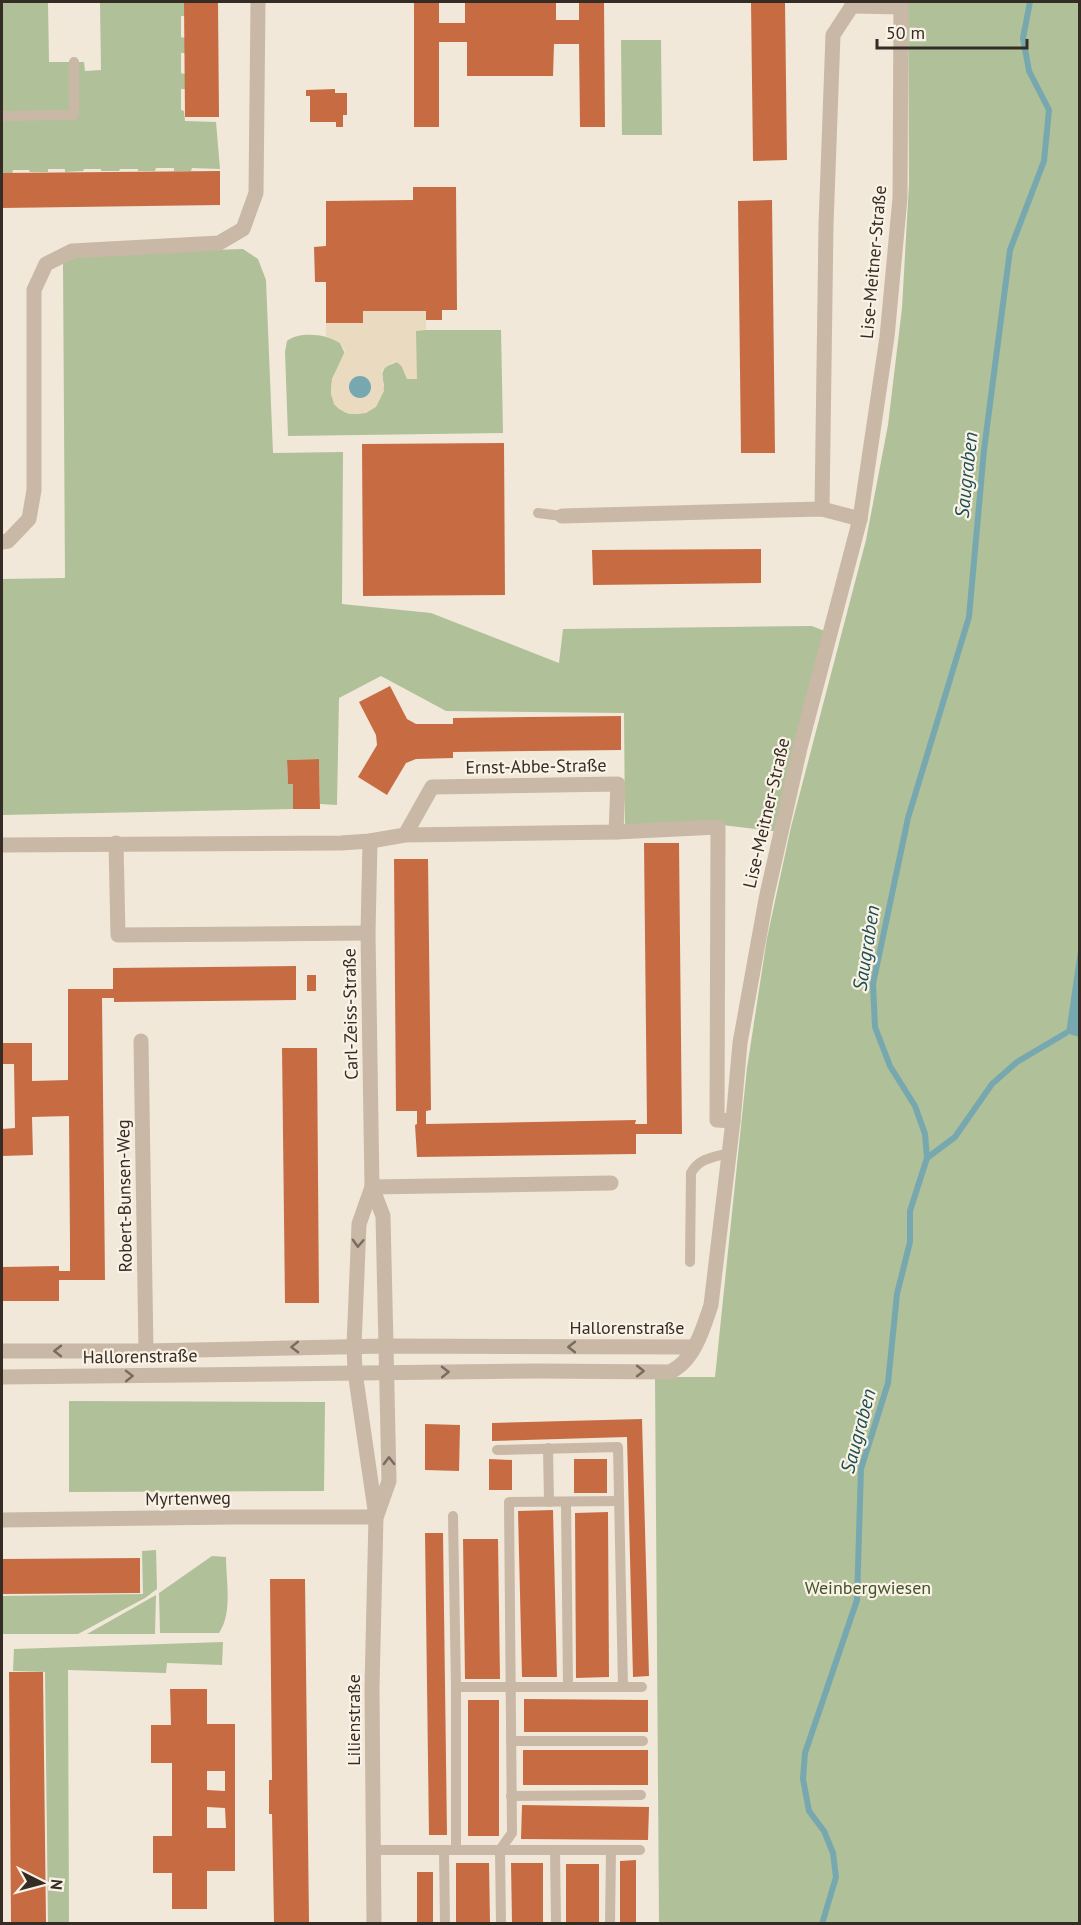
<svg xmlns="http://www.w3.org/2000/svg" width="1081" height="1925" font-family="'PT Sans',sans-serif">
<rect width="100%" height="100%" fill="#f1e8d9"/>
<!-- green -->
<g fill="#b0c099">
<path d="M2 2H48L49 62H84L85 71 101 70 100 2H185V16H181V37L185 38V53H181V73L185 74V89H181V110L184 111 185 121 216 122 220 169 192 168 191 171H174V168H156L155 171H138V169H120L119 171H101V169H84L83 171 65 172V169H48V172H30L29 170H13L12 174 2 173Z"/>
<path d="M908 2H1079V1923H659L655 1377H715L747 1068 767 938 791 827 866 540 888 425 902 308 909 184Z"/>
<path d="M621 40H661L662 135H622Z"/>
<path d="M243 249 258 259 266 280 273 453 343 452 342 604 431 613 559 663 563 629 812 626 827 632 782 832 722 825 625 827 624 713 446 711 381 676 339 698 337 805 320 804 319 759 287 760 288 784H293V809L2 815V579L65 578 63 263 84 254Z"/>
<path d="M416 330H501L503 433 288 436 285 352 287 341C299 331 328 334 340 343L345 354 332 379 331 394 344 412 354 414 366 413 384 386 382 374 385 367 397 362 404 368 408 379Z"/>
<path d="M69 1401 325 1402 324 1491 69 1492Z"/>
<path d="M156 1550 157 1589 145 1598 78 1634H2V1596L143 1594 142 1551Z"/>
<path d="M212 1556 226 1557C226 1580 233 1613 219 1633H160L159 1593Z"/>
<path d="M156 1595 155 1634H87Z"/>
<path d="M223 1642 222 1665 167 1663 166 1673 68 1670 69 1923H48L45 1672 13 1671 14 1649Z"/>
</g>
<!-- plaza -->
<path fill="#eadac0" d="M363 311H426V330L416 331 417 379H407L401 365 397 362 392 363 382 370 384 391 376 407 366 413 349 414 339 409 334 404 331 394 332 379 345 351 340 343 326 336V323H363Z"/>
<!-- water -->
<g fill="#78a8af">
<circle cx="360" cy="387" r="11"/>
<path d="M1079 944V1037L1066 1033Z"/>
</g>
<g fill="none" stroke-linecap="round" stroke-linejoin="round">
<!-- stream -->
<g stroke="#78a8af" stroke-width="6">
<path d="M927 1158 955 1137 992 1084 1017 1062 1066 1033"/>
<path d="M822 1924 836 1877 833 1853 824 1831 809 1811 803 1779 805 1753 857 1600 861 1469 888 1383 897 1294 910 1242V1211L927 1158 925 1134 915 1106 890 1066 875 1027 873 984 908 818 969 617 984 450 1010 250 1044 161 1049 110 1029 71 1023 38 1030 2"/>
</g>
</g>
<!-- building -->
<g fill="#c76c42" fill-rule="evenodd">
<path d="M184 2H218L219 117H185Z"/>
<path d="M414 2H439V23H465V2H556V20H579V2H604L605 127H580L579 44H554L553 76H467V42H439V127H414Z"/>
<path d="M751 2H785L787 160 753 161Z"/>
<path d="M335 89V93H347V115H343V127H336V122H310V96H306V90Z"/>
<path d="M220 171V205L2 208V173Z"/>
<path d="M413 187H456L457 310H442V320H426V311H363V323H326V282H315L314 247 326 246V201L413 200Z"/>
<path d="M772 200 775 453H741L738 201Z"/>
<path d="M504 443 505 595 363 596 362 444Z"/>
<path d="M761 549V583L593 585 592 550Z"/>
<path d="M390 686 407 719 416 724H453V718L621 716V750L453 752V758L416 759 406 763 387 795 358 777 377 745 376 735 359 702Z"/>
<path d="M319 759 320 809H293V784H288L287 760Z"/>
<path d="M644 843H679L682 1134H636V1154L417 1157 415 1125 417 1124V1111H396L394 859H428L431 1110 426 1111V1124L636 1120 635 1124H647Z"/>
<path d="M296 966V1000L114 1002V998H102L105 1280H59V1301H2V1267L59 1266V1271H70V1244L69 1116 32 1117 33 1155 2 1156V1129L15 1128 14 1064H2V1043H32V1081L68 1080V989H113V968Z"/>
<rect x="307" y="975" width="9" height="16"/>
<path d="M282 1048H317L319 1303H285Z"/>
<path d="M642 1419 649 1676 633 1677 627 1437 492 1441V1423Z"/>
<path d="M425 1424 460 1425 459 1471 425 1470Z"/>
<path d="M489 1459 512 1460V1490H489Z"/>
<rect x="574" y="1459" width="33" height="34"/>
<path d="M553 1510 557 1677H522L518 1511Z"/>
<path d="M608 1512 609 1677 576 1678 575 1513Z"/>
<path d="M425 1533H443L447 1835H429Z"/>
<path d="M463 1539H498L500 1679H465Z"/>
<path d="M140 1558V1593L2 1594V1559Z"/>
<path d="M270 1579H305L309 1923H274L272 1814H269V1780H272Z"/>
<path d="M9 1672H43L46 1923H11Z"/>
<path d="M170 1689H207V1724H235V1871H207V1909H172V1873H153V1836H172V1763H151V1725H171ZM207 1771H225V1791L207 1790ZM207 1807 225 1808 226 1828H207Z"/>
<path d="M524 1699 648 1700V1732H524Z"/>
<rect x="468" y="1700" width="31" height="136"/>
<rect x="523" y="1750" width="125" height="35"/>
<path d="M522 1805 649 1807 648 1840 521 1839Z"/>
<path d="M636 1860V1923H620V1861Z"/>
<path d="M456 1863H489L490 1923H456Z"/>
<path d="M511 1863H543V1923H512Z"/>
<rect x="566" y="1864" width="33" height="59"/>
<rect x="417" y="1872" width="16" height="51"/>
</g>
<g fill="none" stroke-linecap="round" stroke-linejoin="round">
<!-- service -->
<g stroke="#c9b8a5" stroke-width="10">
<path d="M2 116 74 115V62"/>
<path d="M538 513 562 516"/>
<path d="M690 1262 691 1173C699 1158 714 1157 729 1153"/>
<path d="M548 1448 549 1502"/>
<path d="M497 1450 618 1447 623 1687"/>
<path d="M566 1502 568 1687"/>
<path d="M453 1516 456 1687"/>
<path d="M511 1741H643"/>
<path d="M511 1796 641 1795"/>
<path d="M374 1850H500L501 1924"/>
<path d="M444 1850 445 1924"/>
<path d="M456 1850V1687H642"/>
<path d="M500 1850 512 1833 509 1502 619 1501"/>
<path d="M500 1850H611L610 1924"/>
<path d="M555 1850 556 1924"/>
<path d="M611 1850H640"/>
</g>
<!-- minor -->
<g stroke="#c9b8a5" stroke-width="15">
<path d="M852 6 901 7"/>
<path d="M822 509 826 225 833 35 852 6V2"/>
<path d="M562 516 822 509 860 519"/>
<path d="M2 542 8 541 29 519 34 490V290L46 264 72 251 219 243 243 229 256 193 258 2"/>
<path d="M616 832 718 827 717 1120 733 1121"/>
<path d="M370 841 368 933 372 1187 383 1216 386 1346"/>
<path d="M116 843 118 935 368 933"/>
<path d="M2 845 341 843 370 841 405 835 616 832 618 784 432 787 405 835"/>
<path d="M141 1041 146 1351"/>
<path d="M372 1187 611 1183"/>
<path d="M354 1346 359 1224 372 1187"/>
<path d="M2 1520 233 1517H376"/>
</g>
<!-- tertiary -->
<g stroke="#c9b8a5" stroke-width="15">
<path d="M354 1346 355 1372 376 1517 372 1688 374 1924"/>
<path d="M2 1351H146L386 1346 694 1347"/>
<path d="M2 1377 537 1371 670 1372C694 1361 703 1329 711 1305L733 1121 740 1043 766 899 800 748 860 519 887 337 900 198 901 2"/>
<path d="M377 1515 389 1481 386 1346"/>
</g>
</g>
<!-- one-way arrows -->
<defs><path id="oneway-chevron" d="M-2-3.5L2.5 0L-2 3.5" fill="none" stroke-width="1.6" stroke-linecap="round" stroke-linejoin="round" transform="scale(1.5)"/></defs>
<g stroke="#786b5f">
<use href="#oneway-chevron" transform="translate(358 1243) rotate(92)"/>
<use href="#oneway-chevron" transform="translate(295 1347) rotate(179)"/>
<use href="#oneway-chevron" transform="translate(572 1347) rotate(-180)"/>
<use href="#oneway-chevron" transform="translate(58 1351) rotate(180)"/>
<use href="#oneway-chevron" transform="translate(640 1371)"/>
<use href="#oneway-chevron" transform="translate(445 1372) rotate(-1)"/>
<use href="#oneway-chevron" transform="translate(129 1376) rotate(-1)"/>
<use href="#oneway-chevron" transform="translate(389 1461) rotate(-91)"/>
</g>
<g text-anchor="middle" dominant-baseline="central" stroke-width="4.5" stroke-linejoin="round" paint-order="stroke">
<!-- street labels -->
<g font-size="18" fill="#352c26" stroke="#f9f2e5">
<text transform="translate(873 262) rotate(-85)">Lise-Meitner-Straße</text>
<text transform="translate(536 766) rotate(-1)">Ernst-Abbe-Straße</text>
<text transform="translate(766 813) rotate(-77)">Lise-Meitner-Straße</text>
<text transform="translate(350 1014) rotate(-91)">Carl-Zeiss-Straße</text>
<text transform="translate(124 1196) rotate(-91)">Robert-Bunsen-Weg</text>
<text x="627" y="1327">Hallorenstraße</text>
<text transform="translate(140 1356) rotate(-1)">Hallorenstraße</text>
<text transform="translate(188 1498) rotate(-1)">Myrtenweg</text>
<text transform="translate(353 1720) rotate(-90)">Lilienstraße</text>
</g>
<!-- park labels -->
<g font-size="18" fill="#41542a" stroke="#f9f2e5">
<text x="868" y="1587">Weinbergwiesen</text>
</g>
<!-- water labels -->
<g font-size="20" font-style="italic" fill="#1c4f57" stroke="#f9f2e5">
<text transform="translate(966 475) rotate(-84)">Saugraben</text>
<text transform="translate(866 948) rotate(-81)">Saugraben</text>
<text transform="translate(858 1431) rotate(-75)">Saugraben</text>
</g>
</g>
<!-- border -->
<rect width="1081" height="1925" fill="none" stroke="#352c26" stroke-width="6"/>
<!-- north arrow -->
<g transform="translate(42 1883) rotate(96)" stroke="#f9f2e5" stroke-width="4.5" paint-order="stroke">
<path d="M0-4.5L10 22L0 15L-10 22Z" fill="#352c26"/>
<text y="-9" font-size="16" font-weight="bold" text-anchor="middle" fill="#352c26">N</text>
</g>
<!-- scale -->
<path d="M877 39v9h150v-9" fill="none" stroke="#352c26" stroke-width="3"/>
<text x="886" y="39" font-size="18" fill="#352c26" stroke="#f9f2e5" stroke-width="4.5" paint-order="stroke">50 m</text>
</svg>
